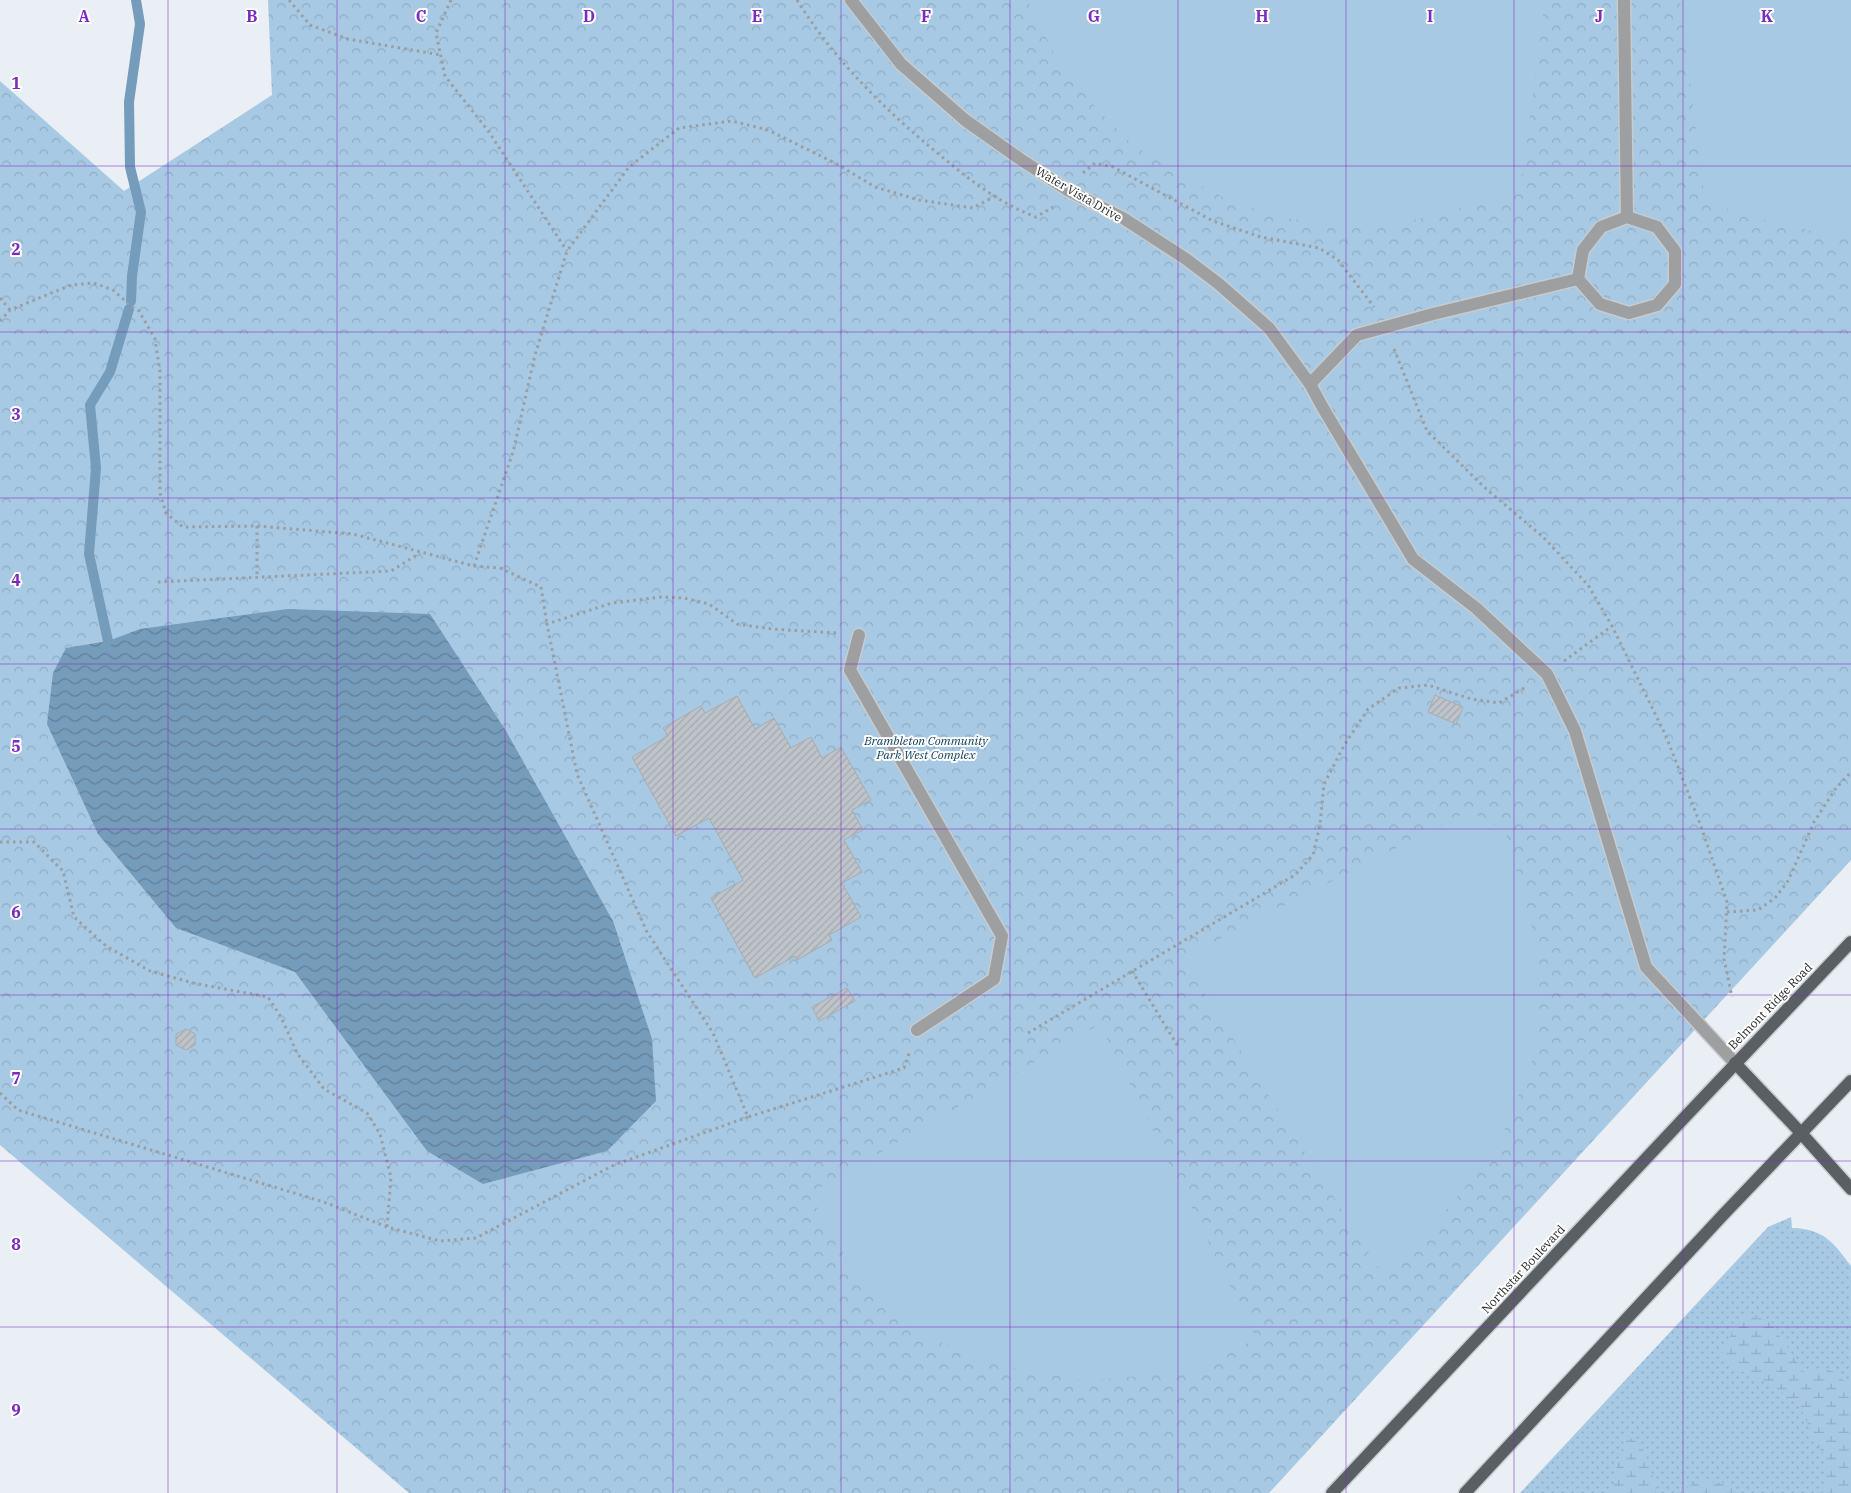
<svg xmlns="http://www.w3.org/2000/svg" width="1851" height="1493" font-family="'IBM Plex Serif',serif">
<defs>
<pattern id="grass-dots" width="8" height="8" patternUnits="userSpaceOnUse" patternTransform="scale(1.25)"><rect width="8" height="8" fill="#a7c9e4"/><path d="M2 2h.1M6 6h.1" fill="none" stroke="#90adc4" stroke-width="1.8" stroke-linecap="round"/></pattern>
<pattern id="wetland-marsh" width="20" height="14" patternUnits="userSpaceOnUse" patternTransform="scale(1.25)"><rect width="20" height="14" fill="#a7c9e4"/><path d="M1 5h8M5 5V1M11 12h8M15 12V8" fill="none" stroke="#90adc4"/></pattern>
<pattern id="park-crowns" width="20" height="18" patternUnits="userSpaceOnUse" patternTransform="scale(1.25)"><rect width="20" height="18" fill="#a7c9e4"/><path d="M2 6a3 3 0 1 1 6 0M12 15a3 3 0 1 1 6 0" fill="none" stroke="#90adc4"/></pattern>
<pattern id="water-waves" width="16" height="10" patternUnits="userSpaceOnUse" patternTransform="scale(1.25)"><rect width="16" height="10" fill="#769cbb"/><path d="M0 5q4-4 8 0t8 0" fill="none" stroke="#617f98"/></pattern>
<pattern id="building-hatch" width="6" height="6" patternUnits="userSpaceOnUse" patternTransform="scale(1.25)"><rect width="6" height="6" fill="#bec4c9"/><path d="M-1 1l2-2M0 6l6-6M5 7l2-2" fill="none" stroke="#a3a9ad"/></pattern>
</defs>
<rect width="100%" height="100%" fill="#e9eff4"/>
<!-- grass -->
<path fill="url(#grass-dots)" d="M1791 1217 1792 1228C1824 1229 1833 1242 1851 1266V1493H1520L1768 1227Z"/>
<!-- wetland -->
<g fill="url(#wetland-marsh)">
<path d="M1751 1313 1771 1323 1805 1374 1823 1366 1841 1377 1851 1389V1493H1822L1825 1487 1827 1460 1813 1438 1800 1405 1769 1383 1734 1368 1722 1353 1736 1325Z"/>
<path d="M1625 1435 1642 1445 1653 1477 1656 1493H1611Z"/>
<path d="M1697 1481 1725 1483 1741 1493H1679Z"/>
</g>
<!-- park -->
<path fill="url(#park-crowns)" d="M268 0H1851V860L1269 1493H409L0 1145V81L124 191 272 95Z"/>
<!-- pitch -->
<g fill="#a7c9e4">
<path d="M1027 0H1545L1520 193 1395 225 1335 226 1280 217 1228 200 1175 172 1133 145 1097 109 1055 55Z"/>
<path d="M1680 0H1851V234L1816 232 1764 220 1705 202Z"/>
<path d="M1469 811 1505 830 1537 945V1048L1498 1147 1422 1240 1381 1272 1182 958Z"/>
<path d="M1100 1024 1256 1338 1201 1370 1086 1381 997 1365 923 1336 865 1291 809 1194Z"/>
</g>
<!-- water -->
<path fill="url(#water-waves)" d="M288 609 430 614 506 731 613 921 652 1039 656 1101 607 1151 483 1184 427 1151 295 972 176 928 98 834 47 724 53 673 66 648 108 641 140 629Z"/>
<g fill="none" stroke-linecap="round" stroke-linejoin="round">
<!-- stream -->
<g stroke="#769cbb" stroke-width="10">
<path d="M131 301 132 276 141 212 130 167 129 102 140 24 136 0"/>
<path d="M108 641 89 554 96 468 90 405 110 372 129 309"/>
</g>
</g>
<!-- building -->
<g fill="url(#building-hatch)" stroke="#a6acb1">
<path d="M1435 695 1463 707 1456 724 1428 712Z"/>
<path d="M737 696 755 729 774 718 791 748 811 737 822 758 841 747 871 800 852 810 863 830 844 840 862 872 842 883 861 917 829 935 832 940 797 960 795 956 755 978 711 898 743 880 709 818 676 836 632 757 668 736 663 728 701 706 705 713Z"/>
<path d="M847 988 855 1001 819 1021 812 1007Z"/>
<path d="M186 1029 195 1034V1045L186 1050 176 1045V1034Z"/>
</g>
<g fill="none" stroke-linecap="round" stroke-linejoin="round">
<!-- minor casing -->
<g stroke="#c6ccd0" stroke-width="15">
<g id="minor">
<path d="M851 0 901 64 965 120 1020 159 1069 191 1123 218 1186 259 1219 284 1269 328 1310 384 1323 408 1413 559 1476 608 1547 674 1575 731 1646 967 1735 1063"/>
<path d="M1624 0 1627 217"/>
<path d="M1627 217 1657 227 1675 251V284L1657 305 1629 313 1600 304 1578 279 1583 250 1601 227Z"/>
<path d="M1310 384 1357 335 1433 314 1578 279"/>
<path d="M859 635 850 670 1002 936 994 979 917 1030"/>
</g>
</g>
<!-- major casing -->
<g stroke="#c6ccd0" stroke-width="15">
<g id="major">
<path d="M1735 1063 1801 1133 1851 1189"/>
<path d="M1332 1493 1685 1117 1851 942"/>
<path d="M1465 1493 1722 1216 1851 1081"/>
</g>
</g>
<!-- path -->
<g stroke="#999ea1" stroke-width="3" stroke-dasharray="2.5 4" stroke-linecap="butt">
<path d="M289 0 310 25 348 39 441 55"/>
<path d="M451 0 436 33 445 76 489 132 567 251"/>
<path d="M797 0C834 60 886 111 941 156 971 181 999 203 1036 217L1053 207"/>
<path d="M1083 173 1095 163 1113 167 1213 221 1261 237 1319 248 1338 260 1374 307"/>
<path d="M0 298 10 310"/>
<path d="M0 321 10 310 71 285 94 283 113 290 131 306 139 311 155 339 160 372V493L166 513 183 527 257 526 353 534 474 566 500 568 541 587 547 624"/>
<path d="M1394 349 1427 431 1484 487 1543 537 1588 585 1612 626 1666 736 1699 821 1727 902 1724 959 1732 997"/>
<path d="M257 526V577"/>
<path d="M474 566 513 452 535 355 567 251 629 167 679 128 732 121 768 130 837 164 875 187 919 200 973 208 995 196"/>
<path d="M158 582 391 571 420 553"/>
<path d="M836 633 772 629 737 624 709 604 684 598 661 597 612 603 547 624 577 774 647 932 713 1033 748 1117 904 1068 910 1051"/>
<path d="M1564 661 1612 626"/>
<path d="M0 842H34L63 871 74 917 106 946 150 971 193 983 268 997 281 1017 297 1053 324 1089 367 1113 380 1134 391 1177 387 1227"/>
<path d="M1727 912 1758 910 1775 898 1788 881 1814 822 1836 788 1851 772"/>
<path d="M1132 971 1179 1048"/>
<path d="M1028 1033 1295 875 1313 855 1320 825 1324 784 1345 744 1368 709 1399 688 1428 685 1471 699 1499 703 1526 687"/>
<path d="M0 1093 18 1110 324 1202 387 1227 440 1241 476 1238 614 1165 748 1117"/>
</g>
<!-- minor -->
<use href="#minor" stroke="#9d9fa1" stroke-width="12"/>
<!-- major -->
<use href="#major" stroke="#5a5f63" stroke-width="12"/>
</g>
<!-- grid -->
<path fill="none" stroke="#7b2cbf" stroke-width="1" stroke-opacity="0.55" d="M168 0V1493M337 0V1493M505 0V1493M673 0V1493M841 0V1493M1010 0V1493M1178 0V1493M1346 0V1493M1514 0V1493M1683 0V1493M0 166H1851M0 332H1851M0 498H1851M0 664H1851M0 829H1851M0 995H1851M0 1161H1851M0 1327H1851"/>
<g text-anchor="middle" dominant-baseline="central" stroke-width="4" stroke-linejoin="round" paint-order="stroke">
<!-- street labels -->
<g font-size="12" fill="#272a2b" stroke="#fff">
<text transform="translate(1079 194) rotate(30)">Water Vista Drive</text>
<text transform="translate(1770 1006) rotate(-46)">Belmont Ridge Road</text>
<text transform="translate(1523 1269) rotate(-47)">Northstar Boulevard</text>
</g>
<!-- park labels -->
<g font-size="12" font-style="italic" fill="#083958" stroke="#fff">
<text x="926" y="740">Brambleton Community<tspan x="926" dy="14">Park West Complex</tspan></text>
</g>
</g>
<g font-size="16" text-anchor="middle" font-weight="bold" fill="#7b2cbf" stroke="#fff" stroke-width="4" stroke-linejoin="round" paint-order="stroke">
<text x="84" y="22">A</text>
<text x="252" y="22">B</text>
<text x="421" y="22">C</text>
<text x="589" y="22">D</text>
<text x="757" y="22">E</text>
<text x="926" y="22">F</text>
<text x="1094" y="22">G</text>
<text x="1262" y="22">H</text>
<text x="1430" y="22">I</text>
<text x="1599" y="22">J</text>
<text x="1767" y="22">K</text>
<text x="16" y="89">1</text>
<text x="16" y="255">2</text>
<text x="16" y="420">3</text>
<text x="16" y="586">4</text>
<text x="16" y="752">5</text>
<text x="16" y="918">6</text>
<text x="16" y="1084">7</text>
<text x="16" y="1250">8</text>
<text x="16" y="1416">9</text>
</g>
</svg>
